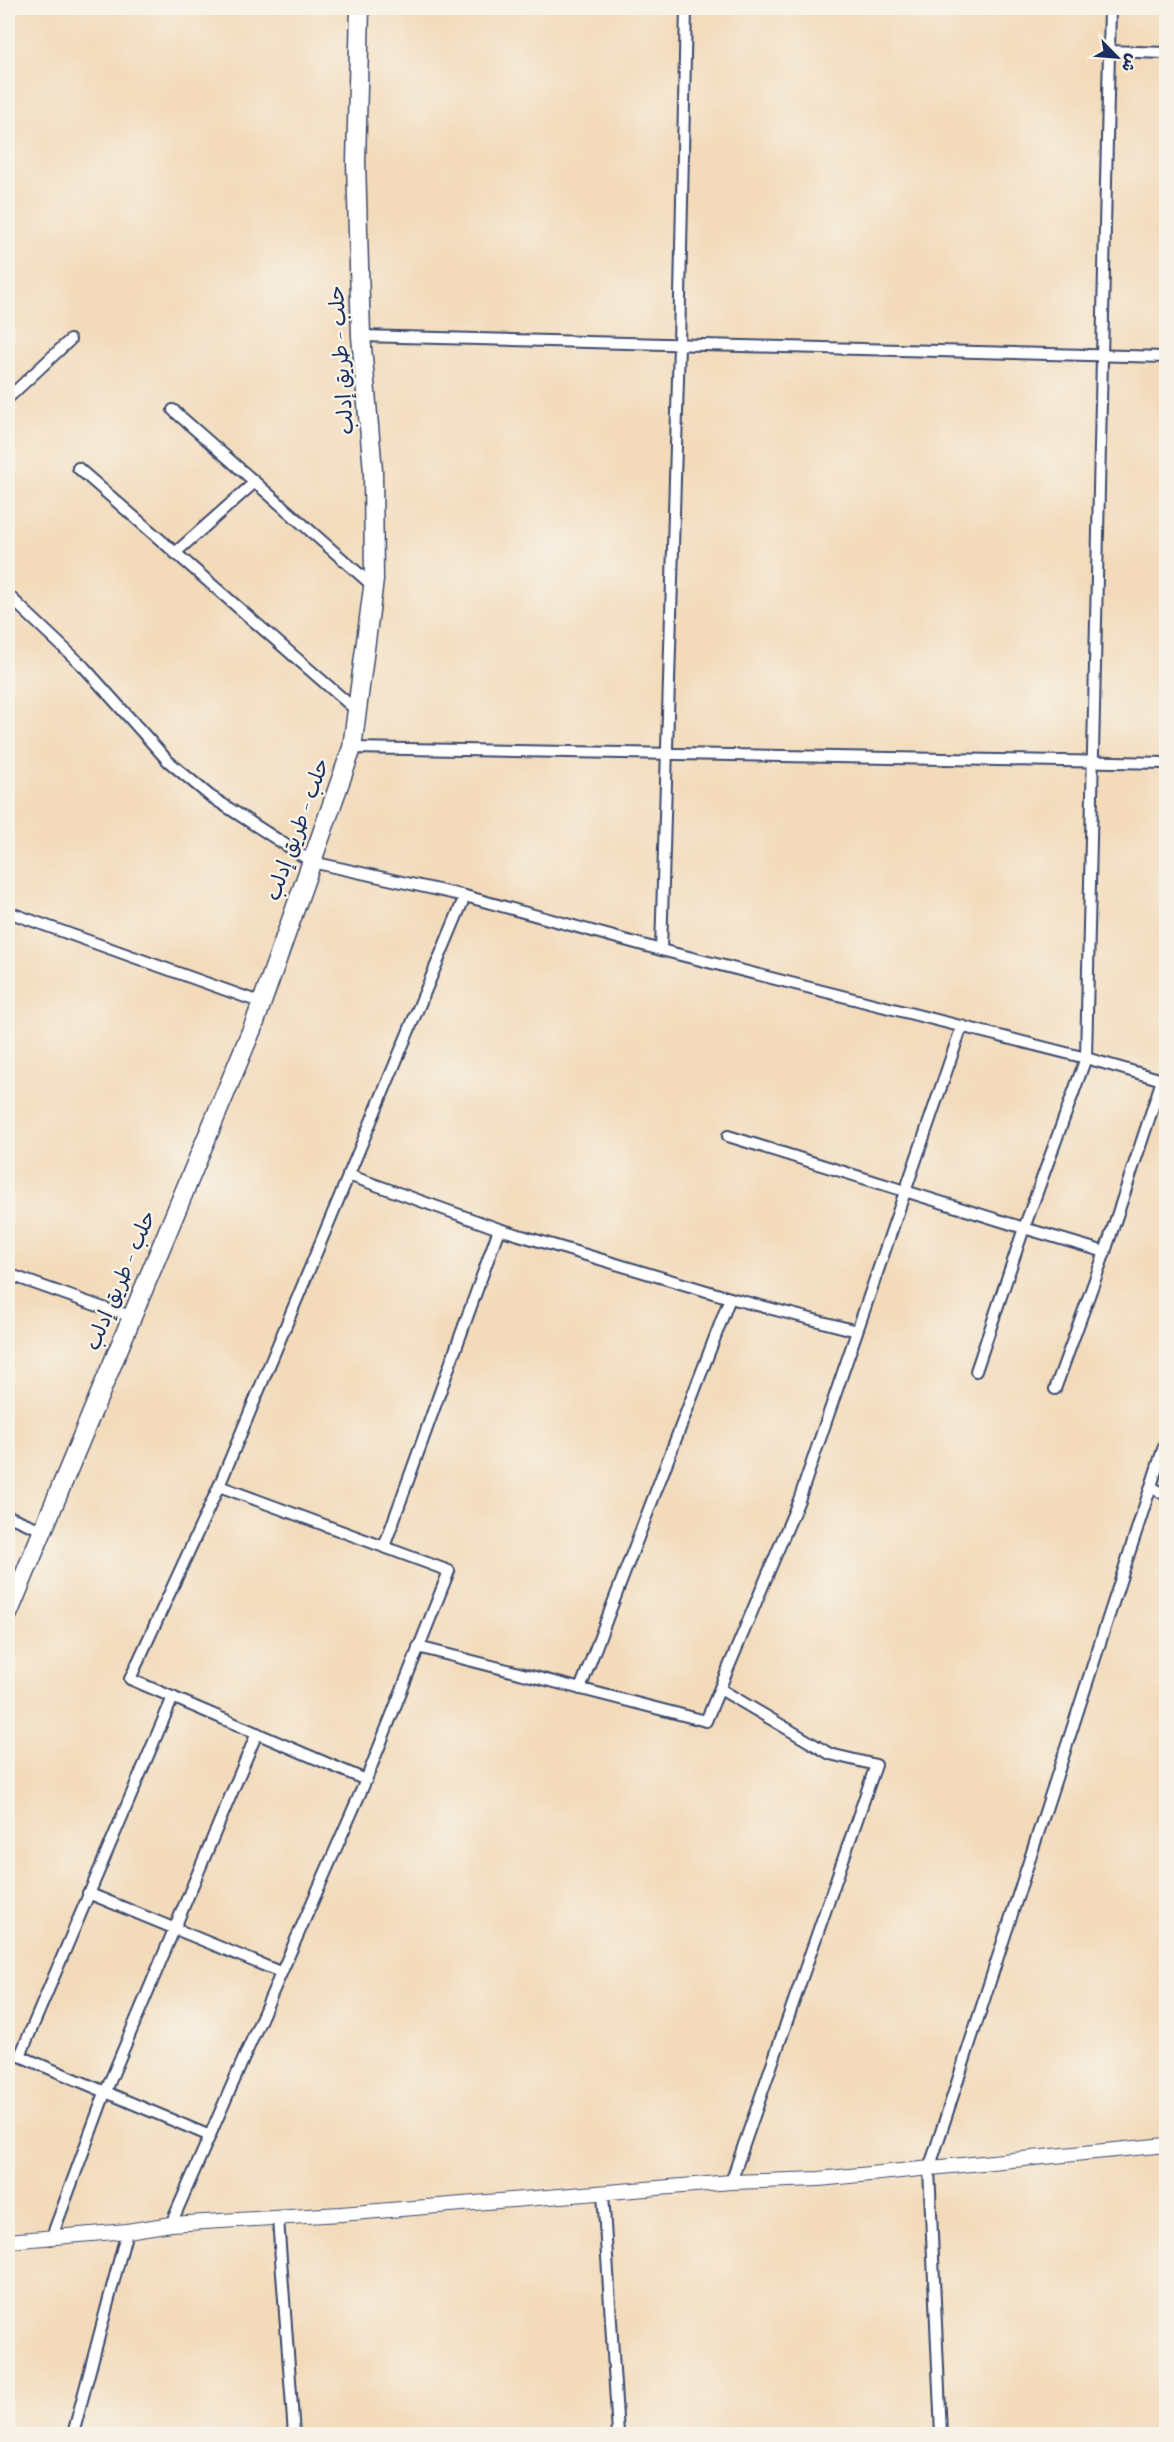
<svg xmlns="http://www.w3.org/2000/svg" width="1174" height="2442" font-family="'Indie Flower','Playpen Sans Arabic',sans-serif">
<rect width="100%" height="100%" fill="#f7f3e8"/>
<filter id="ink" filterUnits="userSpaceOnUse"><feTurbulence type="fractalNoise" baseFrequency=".0167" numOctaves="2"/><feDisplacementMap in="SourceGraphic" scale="12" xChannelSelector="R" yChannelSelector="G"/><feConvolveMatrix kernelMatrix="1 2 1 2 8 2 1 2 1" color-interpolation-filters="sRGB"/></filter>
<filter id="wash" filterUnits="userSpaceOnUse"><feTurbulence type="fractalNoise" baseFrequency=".008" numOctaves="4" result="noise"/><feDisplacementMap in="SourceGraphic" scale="24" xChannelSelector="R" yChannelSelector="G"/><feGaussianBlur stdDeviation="1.35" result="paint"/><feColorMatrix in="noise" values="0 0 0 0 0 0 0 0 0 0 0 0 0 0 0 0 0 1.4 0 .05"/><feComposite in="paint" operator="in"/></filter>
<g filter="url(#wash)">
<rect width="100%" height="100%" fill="#f3daba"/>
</g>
<g filter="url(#ink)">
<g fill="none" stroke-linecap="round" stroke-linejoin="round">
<!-- minor casing -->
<g stroke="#3b496c" stroke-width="14">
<g id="minor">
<path d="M1108 51 1166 53"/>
<path d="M361 336 1166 357"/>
<path d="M8 398 70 340"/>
<path d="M173 410 373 586"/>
<path d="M78 468 357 711"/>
<path d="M175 553 255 482"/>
<path d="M8 595 84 667 168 761 210 796 312 862 465 896 661 950 1086 1058 1166 1081"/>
<path d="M352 748 1166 763"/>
<path d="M8 912 262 1003"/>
<path d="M661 950 679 345 686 8"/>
<path d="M728 1136 1024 1228 1105 1252"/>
<path d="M348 1175 499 1229 730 1298 580 1689"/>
<path d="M8 1274 115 1312 132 1315"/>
<path d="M730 1298 857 1331"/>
<path d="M976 1371 1024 1228 1086 1058 1110 8"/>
<path d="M1055 1389 1105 1252 1162 1080"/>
<path d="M1151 1487 1166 1495"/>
<path d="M8 1516 42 1530"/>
<path d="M384 1547 499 1229"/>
<path d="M418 1647 706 1721 799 1500 962 1026"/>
<path d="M720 1689 830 1754 876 1765 731 2182"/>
<path d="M173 1697 20 2056 210 2136"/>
<path d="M366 1780 130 1679 219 1486 465 896"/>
<path d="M88 1893 280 1972"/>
<path d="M603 2192 618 2434"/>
<path d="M278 2219 294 2434"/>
<path d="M171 2224 366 1780 449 1571 219 1486"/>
<path d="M51 2239 105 2093 257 1733"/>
<path d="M73 2434 127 2231"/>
<path d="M941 2434 929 2169 1166 1440"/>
</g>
</g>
<!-- tertiary casing -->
<g stroke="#3b496c" stroke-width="16">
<path id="tertiary" d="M8 2241 127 2231 171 2224 341 2214 731 2182 819 2179 1166 2145"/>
</g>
<!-- trunk casing -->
<g stroke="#3b496c" stroke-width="21">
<path id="trunk" d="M8 1614 255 1022 352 748 374 580 373 471 361 336 356 162 360 8"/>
</g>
<!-- minor -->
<use href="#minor" stroke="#fff" stroke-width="10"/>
<!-- tertiary -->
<use href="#tertiary" stroke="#fff" stroke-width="14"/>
<!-- trunk -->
<use href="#trunk" stroke="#fff" stroke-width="18"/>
</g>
</g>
<g text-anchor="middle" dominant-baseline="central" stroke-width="5" stroke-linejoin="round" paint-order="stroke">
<!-- street labels -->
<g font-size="21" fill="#1b2f5e" stroke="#f7f3e8">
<text transform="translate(343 360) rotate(-94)">حلب - طريق إدلب</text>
<text transform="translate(299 830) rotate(-70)">حلب - طريق إدلب</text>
<text transform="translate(122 1281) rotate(-67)">حلب - طريق إدلب</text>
</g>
</g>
<!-- margin -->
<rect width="1174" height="2442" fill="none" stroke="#f7f3e8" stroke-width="30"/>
<!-- north arrow -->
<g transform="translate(1117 57) rotate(115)" stroke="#f7f3e8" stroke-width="4.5" paint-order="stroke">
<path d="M0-4.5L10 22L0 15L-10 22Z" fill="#1b2f5e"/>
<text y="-9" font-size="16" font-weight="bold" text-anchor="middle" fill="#1b2f5e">ش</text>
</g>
</svg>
